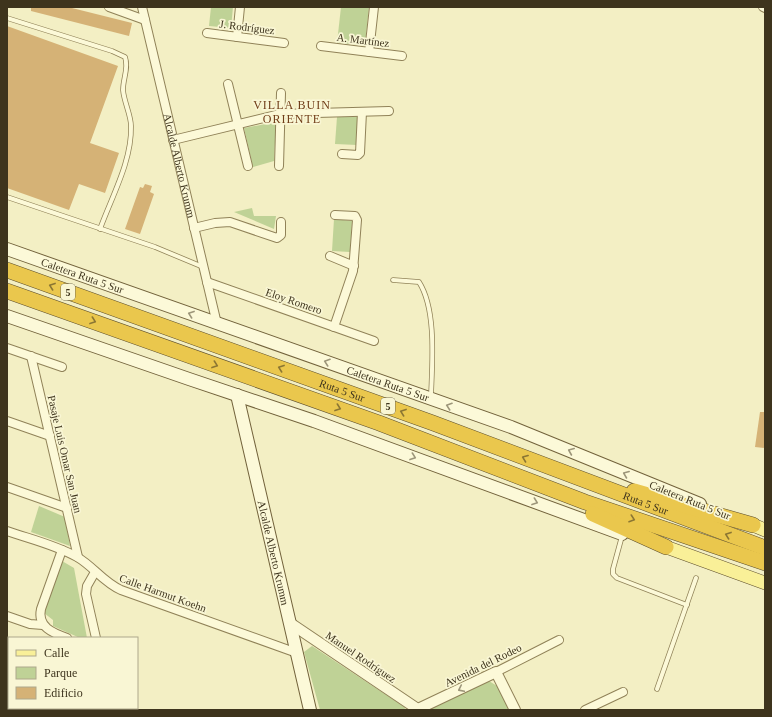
<svg xmlns="http://www.w3.org/2000/svg" width="772" height="717" font-family="'Times New Roman',serif">
<rect width="100%" height="100%" fill="#f3efc4"/>
<!-- green -->
<g fill="#bfd296">
<path d="M211 7H233L231 28 209 26Z"/>
<path d="M341 7H369L365 45 337 43Z"/>
<path d="M337 117H358L357 145 335 144Z"/>
<path d="M276 122 274 161 253 167 244 128Z"/>
<path d="M252 208 254 216H276L274 229 234 212Z"/>
<path d="M334 219 352 221 350 252 332 251Z"/>
<path d="M39 506 65 517 70 546 31 532Z"/>
<path d="M62 561 74 568 87 638H80L53 626V620L44 613Z"/>
<path d="M312 646 406 708 402 710H320L304 652Z"/>
<path d="M489 681 497 686 509 710H431V708Z"/>
</g>
<!-- building -->
<g fill="#d5b276">
<path d="M31 7H68L132 23 129 36 31 11Z"/>
<path d="M7 26 118 66 90 143 119 153 105 193 79 184 69 210 7 188Z"/>
<path d="M145 184 152 186 150 192 154 194 140 234 125 229 140 187 143 188Z"/>
<path d="M760 412H765V448L755 447Z"/>
</g>
<g fill="none" stroke-linecap="round" stroke-linejoin="round">
<!-- service casing -->
<g stroke="#908258" stroke-width="5.5">
<g id="service">
<path d="M7 18 112 51 125 57C129 68 123 78 123 90 124 102 131 115 131 126 132 161 112 196 100 229"/>
<path d="M7 197 155 247 203 267"/>
<path d="M393 280 419 282C437 310 432 364 431 397"/>
<path d="M622 536 613 569V574L617 578 687 605"/>
<path d="M657 689 696 578"/>
</g>
</g>
<!-- minor casing -->
<g stroke="#908258" stroke-width="10">
<g id="minor">
<path d="M109 7 145 20"/>
<path id="s1" d="M142 7 217 324"/>
<path d="M763 7 765 8"/>
<path d="M207 33 284 43"/>
<path d="M237 37 240 7"/>
<path d="M321 46 402 56"/>
<path d="M369 52 374 7"/>
<path d="M228 84 248 166"/>
<path d="M173 140 280 114 389 111"/>
<path d="M342 154 358 155 360 153 362 112"/>
<path d="M279 166 281 93"/>
<path d="M194 228 215 223 230 222 277 238 281 235V222"/>
<path d="M330 256 354 266"/>
<path d="M207 282 374 341"/>
<path d="M334 327 353 271 357 220 355 216 335 215"/>
<path d="M7 348 62 367"/>
<path d="M31 356 78 557"/>
<path d="M7 421 50 436"/>
<path d="M7 487 67 508"/>
<path d="M7 531C30 539 56 545 77 557 93 566 103 582 121 590L297 653"/>
<path d="M62 550 41 609C37 627 53 633 67 638"/>
<path d="M95 572 87 586 86 594 96 638"/>
<path d="M7 616 30 624 43 625"/>
<path d="M496 672 559 640"/>
<path d="M7 684H9"/>
<path d="M18 708 19 710"/>
<path d="M74 708 80 710"/>
<path d="M585 710 623 692"/>
</g>
</g>
<!-- tertiary casing -->
<g stroke="#908258" stroke-width="12">
<g id="tertiary">
<path d="M290 623 419 710"/>
<path d="M418 709 496 672 515 710"/>
</g>
</g>
<!-- secondary casing -->
<g stroke="#72623b" stroke-width="14">
<g id="secondary">
<path id="s2" d="M7 249 511 427 700 504"/>
<path d="M7 316 189 379 314 421 622 534"/>
<path id="s3" d="M237 395 310 710"/>
</g>
</g>
<!-- primary casing -->
<g stroke="#5d4e2c" stroke-width="14">
<g id="primary">
<path d="M753 525 765 530"/>
<path d="M666 547 765 583"/>
</g>
</g>
<!-- motorway casing -->
<g stroke="#5d4e2c" stroke-width="16">
<g id="motorway">
<path id="s4" d="M7 270 433 423 765 548"/>
<path d="M7 291 379 423 585 502 765 563"/>
<path d="M634 491 753 525"/>
<path d="M593 514 666 547"/>
</g>
</g>
<!-- service -->
<use href="#service" stroke="#fcf9d8" stroke-width="4"/>
<!-- minor -->
<use href="#minor" stroke="#fcf9d8" stroke-width="8"/>
<!-- tertiary -->
<use href="#tertiary" stroke="#fcf9d8" stroke-width="10"/>
<!-- secondary -->
<use href="#secondary" stroke="#fcf9d8" stroke-width="12"/>
<!-- primary -->
<use href="#primary" stroke="#f9f098" stroke-width="13"/>
<!-- motorway -->
<use href="#motorway" stroke="#eac74d" stroke-width="15"/>
</g>
<!-- one-way arrows -->
<defs><path id="oneway-chevron" d="M-2-3.5L2.5 0L-2 3.5" fill="none" stroke-width="1.6" stroke-linecap="round" stroke-linejoin="round"/></defs>
<g stroke="#8b7633">
<use href="#oneway-chevron" transform="translate(52 286) rotate(-160)"/>
<use href="#oneway-chevron" transform="translate(93 321) rotate(20)"/>
<use href="#oneway-chevron" transform="translate(215 365) rotate(20)"/>
<use href="#oneway-chevron" transform="translate(281 368) rotate(-160)"/>
<use href="#oneway-chevron" transform="translate(338 408) rotate(20)"/>
<use href="#oneway-chevron" transform="translate(403 412) rotate(-160)"/>
<use href="#oneway-chevron" transform="translate(525 458) rotate(-159)"/>
<use href="#oneway-chevron" transform="translate(632 519) rotate(19)"/>
<use href="#oneway-chevron" transform="translate(728 535) rotate(-160)"/>
</g>
<g stroke="#9d967a">
<use href="#oneway-chevron" transform="translate(191 314) rotate(-160)"/>
<use href="#oneway-chevron" transform="translate(327 362) rotate(-161)"/>
<use href="#oneway-chevron" transform="translate(449 406) rotate(-161)"/>
<use href="#oneway-chevron" transform="translate(571 451) rotate(-157)"/>
<use href="#oneway-chevron" transform="translate(413 457) rotate(20)"/>
<use href="#oneway-chevron" transform="translate(626 474) rotate(-158)"/>
<use href="#oneway-chevron" transform="translate(535 502) rotate(20)"/>
<use href="#oneway-chevron" transform="translate(461 689) rotate(154)"/>
</g>
<g text-anchor="middle" dominant-baseline="central" stroke-width="3.5" stroke-linejoin="round" paint-order="stroke">
<!-- shield labels -->
<g fill="#f9f6d4" stroke="#766e54" stroke-width="1">
<rect x="61" y="284" width="14" height="16" rx="3"/>
<rect x="381" y="398" width="14" height="16" rx="3"/>
</g>
<g font-size="10" font-weight="bold" fill="#3e341d">
<text x="68" y="292">5</text>
<text x="388" y="406">5</text>
</g>
<!-- street labels -->
<g font-size="11" fill="#3e341d" stroke="#f9f6d4">
<text transform="translate(247 27) rotate(7)">J. Rodríguez</text>
<text transform="translate(363 40) rotate(7)">A. Martínez</text>
<text stroke="none"><textPath href="#s1" startOffset="163">Alcalde Alberto Krumm</textPath></text>
<text stroke="none"><textPath href="#s2" startOffset="80">Caletera Ruta 5 Sur</textPath></text>
<text transform="translate(294 301) rotate(19)">Eloy Romero</text>
<text stroke="none"><textPath href="#s2" startOffset="404">Caletera Ruta 5 Sur</textPath></text>
<text stroke="none"><textPath href="#s4" startOffset="356">Ruta 5 Sur</textPath></text>
<text transform="translate(65 454) rotate(77)">Pasaje Luis Omar San Juan</text>
<text transform="translate(690 500) rotate(22)">Caletera Ruta 5 Sur</text>
<text stroke="none"><textPath href="#s4" startOffset="680">Ruta 5 Sur</textPath></text>
<text stroke="none"><textPath href="#s3" startOffset="162">Alcalde Alberto Krumm</textPath></text>
<text transform="translate(163 593) rotate(20)">Calle Harmut Koehn</text>
<text transform="translate(361 657) rotate(34)">Manuel Rodríguez</text>
<text transform="translate(483 665) rotate(-26)">Avenida del Rodeo</text>
</g>
<!-- neighbourhood labels -->
<g font-size="12" letter-spacing="1" fill="#703d18" stroke="#f9f6d4">
<text x="292" y="105">VILLA BUIN<tspan x="292" dy="14">ORIENTE</tspan></text>
</g>
</g>
<!-- border -->
<rect width="772" height="717" fill="none" stroke="#3e341d" stroke-width="16"/>
<!-- legend -->
<rect x="8" y="637" width="130" height="72" fill="#f9f6d4" stroke="#aea88b"/>
<rect x="16" y="650" width="20" height="6" fill="#f9f098" stroke="#aea88b"/>
<text x="44" y="657" font-size="12" fill="#3e341d">Calle</text>
<rect x="16" y="667" width="20" height="12" fill="#bfd296" stroke="#aea88b"/>
<text x="44" y="677" font-size="12" fill="#3e341d">Parque</text>
<rect x="16" y="687" width="20" height="12" fill="#d5b276" stroke="#aea88b"/>
<text x="44" y="697" font-size="12" fill="#3e341d">Edificio</text>
</svg>
